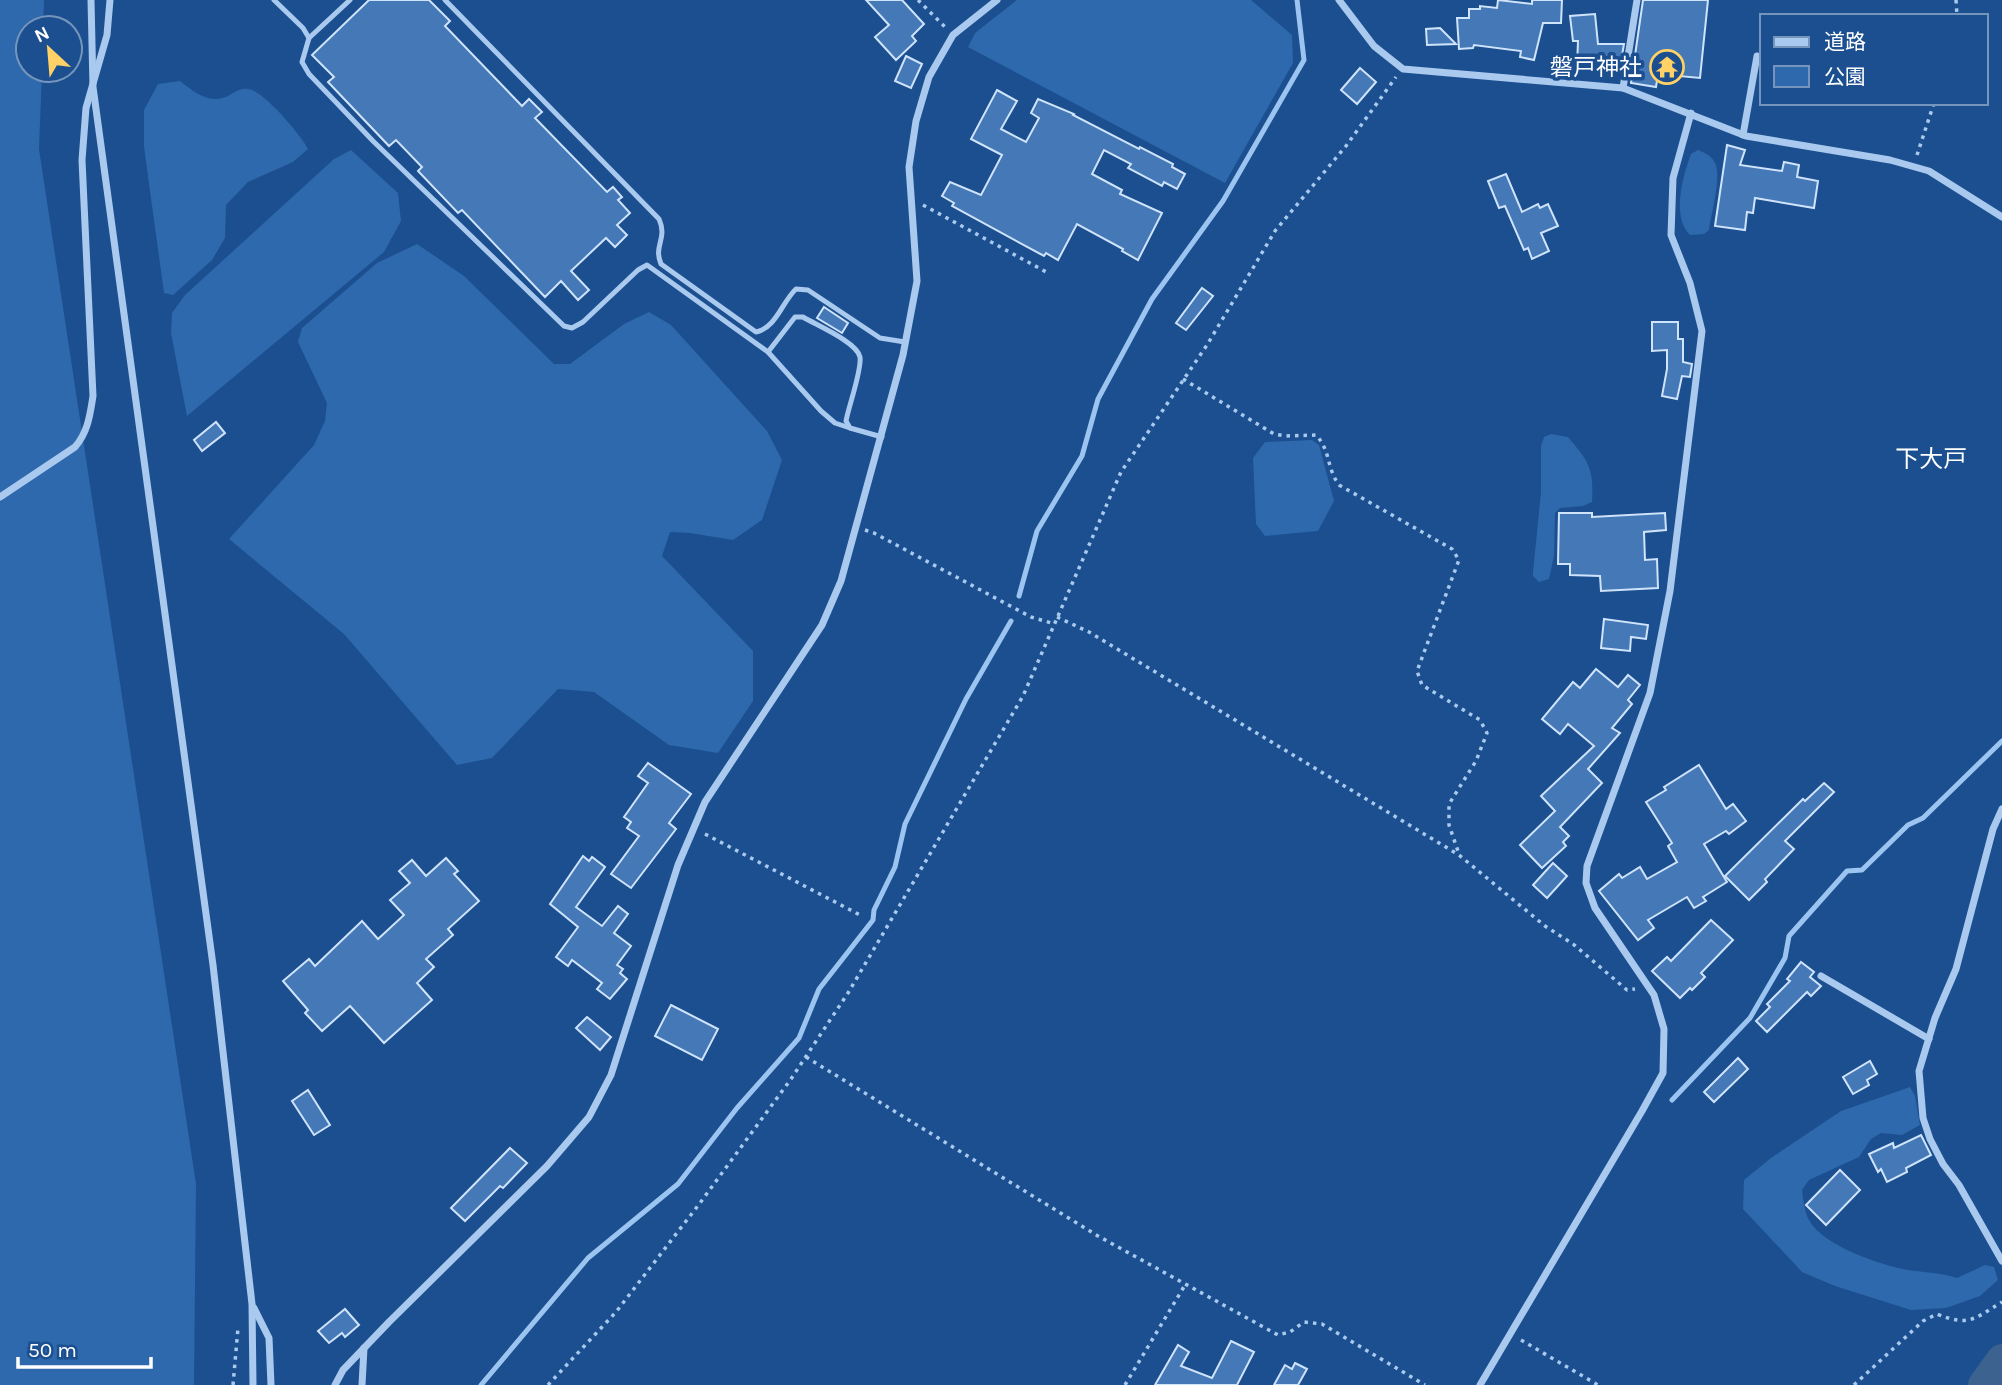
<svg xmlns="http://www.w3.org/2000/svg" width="2002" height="1385" font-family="Karla,'Noto Sans JP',sans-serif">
<rect width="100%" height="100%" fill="#1b4f8f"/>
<!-- green -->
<g fill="#2e69ad">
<path d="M0 0H44L43 28H28V70H42L39 149 196 1184 194 1385H0Z"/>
<path d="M1017 0H1251L1292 35 1293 63 1225 183 968 47 975 33Z"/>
<path d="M180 81C194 92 210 105 228 96 235 92 241 88 248 89 263 90 301 135 308 149L293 162 248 182 226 205 225 238 212 260 173 295 164 293 144 147V110L158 84Z"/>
<path d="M351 150 398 193 401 221 384 252 187 416 171 333 172 313 185 295 334 159Z"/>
<path d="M1698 150C1705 153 1712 156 1715 163 1722 176 1711 215 1709 230L1704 234 1690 235C1671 216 1683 176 1691 154Z"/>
<path d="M417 244 464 276 554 364H570L624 324 649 312 671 325 767 431 782 460 762 520 733 540 690 533 670 532 662 556 753 651V701L718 753 669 745 594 692 558 689 492 758 457 765 344 634 229 539 314 445 325 421 327 403 298 342 302 328 377 263Z"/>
<path d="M1551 434 1568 437C1589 462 1594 468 1592 502L1583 506 1560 508 1555 513 1554 556 1549 579 1539 582 1533 576V572L1541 492V446L1544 437Z"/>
<path d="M1312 440 1319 445 1334 501 1318 531 1265 536 1256 524 1253 458 1265 442Z"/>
<path d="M1910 1087 1915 1096 1920 1125 1902 1135 1881 1133 1871 1139 1859 1157 1809 1180 1802 1190C1803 1198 1804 1208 1807 1216 1817 1242 1868 1260 1894 1267 1915 1273 1936 1271 1957 1278L1985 1265 1994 1267 1998 1280 1980 1296 1946 1308 1911 1310 1835 1286 1802 1272 1743 1209 1744 1180 1771 1158 1841 1111Z"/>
</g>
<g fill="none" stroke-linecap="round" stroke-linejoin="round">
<!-- stream -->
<g stroke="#9cc4f0" stroke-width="5">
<path d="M1019 596 1037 531 1082 456 1098 399 1152 299 1223 201 1304 60 1297 0"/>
<path d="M1672 1100 1750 1018 1785 958 1789 936 1847 871 1862 870 1908 825 1923 818 2002 741"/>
<path d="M481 1385 588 1258 678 1184 737 1108 799 1038 819 989 873 920 874 910 895 867 905 824 966 699 1011 621"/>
</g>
<!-- river -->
<path stroke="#3c6290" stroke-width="32" d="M1984 1385 2002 1360"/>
</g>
<!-- building -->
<g fill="#4478b7" stroke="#cfe3fa" stroke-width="2">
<path d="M369 0H429L450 21 445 26 522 106 529 99 542 112 535 118 607 192 613 187 622 197 618 200 630 213 617 225 627 235 615 247 606 238 571 271 589 290 578 300 561 281 545 297 462 210 458 213 418 171 422 167 396 140 389 146 328 82 334 77 312 55Z"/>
<path d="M866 0H902L924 24 912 36 916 41 896 60 875 37 889 25Z"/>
<path d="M1498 0 1532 4V0H1562L1561 23H1543L1534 60 1520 57 1521 51 1474 45 1473 48 1459 49 1457 18H1469V9H1480V6L1497 8Z"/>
<path d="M1643 0H1708L1700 78 1658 74 1656 87 1631 83Z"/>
<path d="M1595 14 1598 44H1624L1620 67H1577L1578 41H1573L1570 16Z"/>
<path d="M1440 28 1456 44 1427 45 1426 29Z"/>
<path d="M906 56 922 64 911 88 895 81Z"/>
<path d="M1360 68 1376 82 1357 104 1341 90Z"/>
<path d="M997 90 1017 101 1001 129 1026 142 1039 118 1031 113 1038 99 1074 114 1073 115 1139 149 1140 147 1173 164 1172 167 1185 174 1177 189 1164 182 1162 186 1128 168 1131 164 1104 150 1092 174 1122 190 1120 194 1162 213 1138 260 1122 251 1123 249 1077 224 1058 260 1046 253 1044 256 952 206 954 203 942 196 950 182 981 195 1002 155 971 139Z"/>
<path d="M1727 145 1745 150 1740 165 1782 171 1784 162 1799 165 1797 177 1818 181 1814 208 1755 198 1753 213 1747 212 1745 230 1715 226Z"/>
<path d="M1506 174 1522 212 1538 204 1540 208 1548 204 1558 226 1541 233 1549 251 1532 259 1528 248 1524 250 1505 206 1499 208 1488 181Z"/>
<path d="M1202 288 1213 296 1186 330 1176 323Z"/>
<path d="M824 307 848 323 842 333 817 318Z"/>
<path d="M1652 322H1678V339H1683V362L1692 364 1690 377 1682 376 1677 399 1662 396 1667 369V350L1652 351Z"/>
<path d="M216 422 225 433 202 451 194 440Z"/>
<path d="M1559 513H1592V517L1665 513 1666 530 1644 532 1645 560 1657 559 1658 588 1601 591 1600 576 1570 575V564H1558Z"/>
<path d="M1604 619 1648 625 1646 639 1631 637 1630 651 1601 648Z"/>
<path d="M1596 669 1618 687 1628 675 1640 685 1628 700 1632 704 1612 728 1620 733 1588 769 1602 783 1560 827 1569 836 1563 842 1566 846 1542 868 1520 845 1555 811 1541 796 1594 746 1568 724 1560 734 1542 719 1573 682 1580 688Z"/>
<path d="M648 763 691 794 669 823 676 829 631 888 611 874 639 836 627 828 631 822 624 817 648 783 638 776Z"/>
<path d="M1699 765 1726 809 1733 804 1746 821 1729 834 1726 831 1704 844 1727 882 1703 897 1706 901 1694 908 1687 897 1648 920 1654 928 1638 940 1599 891 1619 874 1622 878 1640 867 1647 879 1677 862 1668 846 1672 843 1646 802 1666 790 1664 787Z"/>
<path d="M1824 783 1834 792 1785 841 1794 849 1765 879 1767 882 1749 900 1725 876 1803 799 1805 801Z"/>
<path d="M583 856 589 861 592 857 605 867 576 907 602 926 618 906 628 914 614 933 631 946 617 965 623 969 620 973 627 979 610 999 597 989 602 983 572 960 568 966 556 957 578 927 550 904Z"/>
<path d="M446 858 458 871 454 874 479 901 448 929 453 935 426 959 434 967 417 983 432 1000 384 1043 350 1006 322 1031 305 1013 308 1010 283 981 309 959 315 966 362 921 378 939 404 915 390 900 410 883 399 871 412 860 426 876Z"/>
<path d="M1553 863 1567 876 1547 898 1533 885Z"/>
<path d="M1711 920 1733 940 1701 973 1705 977 1692 990 1690 988 1680 998 1652 971 1667 957 1671 961Z"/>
<path d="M1801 962 1814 972 1810 977 1821 986 1811 996 1807 992 1767 1032 1756 1021 1770 1007 1767 1004 1790 981 1787 979Z"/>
<path d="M671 1005 718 1029 702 1060 655 1036Z"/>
<path d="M587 1017 611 1037 600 1050 576 1028Z"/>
<path d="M1738 1058 1748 1069 1714 1102 1704 1092Z"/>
<path d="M1870 1061 1877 1074 1867 1080 1869 1085 1853 1094 1843 1077Z"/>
<path d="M308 1090 330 1125 314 1135 292 1101Z"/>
<path d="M1921 1135 1931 1155 1906 1168 1907 1172 1887 1182 1881 1169 1878 1172 1869 1154 1893 1143 1894 1148Z"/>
<path d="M510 1148 527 1163 503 1188 500 1186 465 1221 451 1208Z"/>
<path d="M1840 1170 1860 1190 1826 1225 1806 1205Z"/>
<path d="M345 1309 359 1325 345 1337 342 1333 329 1343 318 1331Z"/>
<path d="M1231 1341 1254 1352 1237 1385H1155L1178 1345 1189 1352 1181 1366 1212 1378Z"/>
<path d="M1295 1363 1307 1369 1298 1385H1274L1285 1365 1292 1369Z"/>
</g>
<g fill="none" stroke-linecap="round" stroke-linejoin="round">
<!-- path -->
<g stroke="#a9c9ee" stroke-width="3.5" stroke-dasharray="3.5 5" stroke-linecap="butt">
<path d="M918 0 946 28"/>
<path d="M1956 0 1957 16"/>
<path d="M1917 155 1934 103"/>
<path d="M923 205 1050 274"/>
<path d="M1183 379 1274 434 1286 436 1316 435C1331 451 1326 467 1339 485L1452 549 1459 560 1417 671 1422 685 1480 720 1487 733 1476 761 1449 804V825L1459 854"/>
<path d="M865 530 874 533 1031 617 1055 624"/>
<path d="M1057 617 1089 632 1459 855 1545 926 1573 944 1627 990 1635 989"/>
<path d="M705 834 860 915"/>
<path d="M806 1057 1098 1236 1278 1335 1290 1332 1304 1322 1322 1324 1425 1385"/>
<path d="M1521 1340 1598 1385"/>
<path d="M233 1385 238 1328"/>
<path d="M548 1385 616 1312 700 1203 791 1079 848 993 1023 696 1121 472 1207 345 1275 231 1346 146 1396 77"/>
<path d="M1125 1385 1185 1285"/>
<path d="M1854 1385 1923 1321 1937 1314C1969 1327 1974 1319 2002 1302"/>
</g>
<!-- lane -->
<g stroke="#a9c9ee" stroke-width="5">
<path d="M274 0 303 28 309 38"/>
<path d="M350 0 309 38 302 62 309 74 373 141 564 326 572 328 583 322 638 270 647 265 768 352 821 411 835 423 850 428"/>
<path d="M445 0 659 219C668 239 653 245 661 264L756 332C776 328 782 302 796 289L808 290 880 338 905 342"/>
<path d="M768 352 795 317H803C816 325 857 342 860 357 862 370 849 405 846 421L850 428 882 437"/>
</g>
<!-- street -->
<g stroke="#a9c9ee" stroke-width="7">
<path d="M91 0 93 87 213 965 252 1304 253 1385"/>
<path d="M1339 0 1374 46 1403 69 1623 88 1746 136 1890 160 1929 171 2002 217"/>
<path d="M1623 88 1637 0"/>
<path d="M1743 135 1757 56"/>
<path d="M0 497 75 447C88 432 90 415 93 396L82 160 86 108 107 35 110 0"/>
<path d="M2002 809 1993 829 1956 969 1935 1018 1919 1071 1923 1118 1930 1139 1943 1164 1959 1185 2002 1261"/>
<path d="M1821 976 1929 1039"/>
<path d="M254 1308 269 1338 271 1385"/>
<path d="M335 1385 343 1370 389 1322 547 1166 589 1117 611 1075 678 865 705 802 822 625 841 581 903 355 917 281 909 167 916 121 929 77 953 35 997 0"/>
<path d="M362 1385 364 1348"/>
<path d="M1480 1385 1642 1111 1663 1073 1664 1029 1654 995 1595 908 1586 883 1587 866 1650 693 1670 591 1702 331 1690 283 1671 235 1673 178 1691 113"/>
</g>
</g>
<!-- icons -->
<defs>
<g id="temple-ring" transform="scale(1.75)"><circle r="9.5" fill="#1b4f8f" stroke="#ffd166" stroke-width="1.5"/><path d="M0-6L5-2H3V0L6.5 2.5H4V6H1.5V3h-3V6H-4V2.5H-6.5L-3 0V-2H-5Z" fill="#ffd166"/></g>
</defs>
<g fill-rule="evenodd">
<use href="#temple-ring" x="1667" y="67"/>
</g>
<g text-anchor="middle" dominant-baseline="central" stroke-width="7" stroke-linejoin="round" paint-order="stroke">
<!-- poi labels -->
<g font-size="23" fill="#fff" stroke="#1b4f8f" text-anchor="end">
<text x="1642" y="67">磐戸神社</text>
</g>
<!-- neighbourhood labels -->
<g font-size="24" fill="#fff" stroke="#1b4f8f">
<text x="1931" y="459">下大戸</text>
</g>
</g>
<!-- legend -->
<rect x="1760" y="14" width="228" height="91" fill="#1b4f8f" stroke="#7695bc" stroke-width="2"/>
<rect x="1774" y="37" width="35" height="10" fill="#a9c9ee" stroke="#7695bc" stroke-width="2"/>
<text x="1824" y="49" font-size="21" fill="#ffffff">道路</text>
<rect x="1774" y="66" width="35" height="21" fill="#2e69ad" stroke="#7695bc" stroke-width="2"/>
<text x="1824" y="84" font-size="21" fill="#ffffff">公園</text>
<!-- north arrow -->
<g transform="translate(49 49) rotate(334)"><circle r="33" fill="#1b4f8f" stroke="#7695bc" stroke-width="2"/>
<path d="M0-5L12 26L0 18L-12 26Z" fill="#ffd166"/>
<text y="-10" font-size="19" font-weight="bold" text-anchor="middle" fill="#ffffff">N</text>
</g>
<!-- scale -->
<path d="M18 1357v10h133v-10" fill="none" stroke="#ffffff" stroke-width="3.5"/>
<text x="28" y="1357" font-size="21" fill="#ffffff" stroke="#1b4f8f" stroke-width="5" paint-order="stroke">50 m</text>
</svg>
